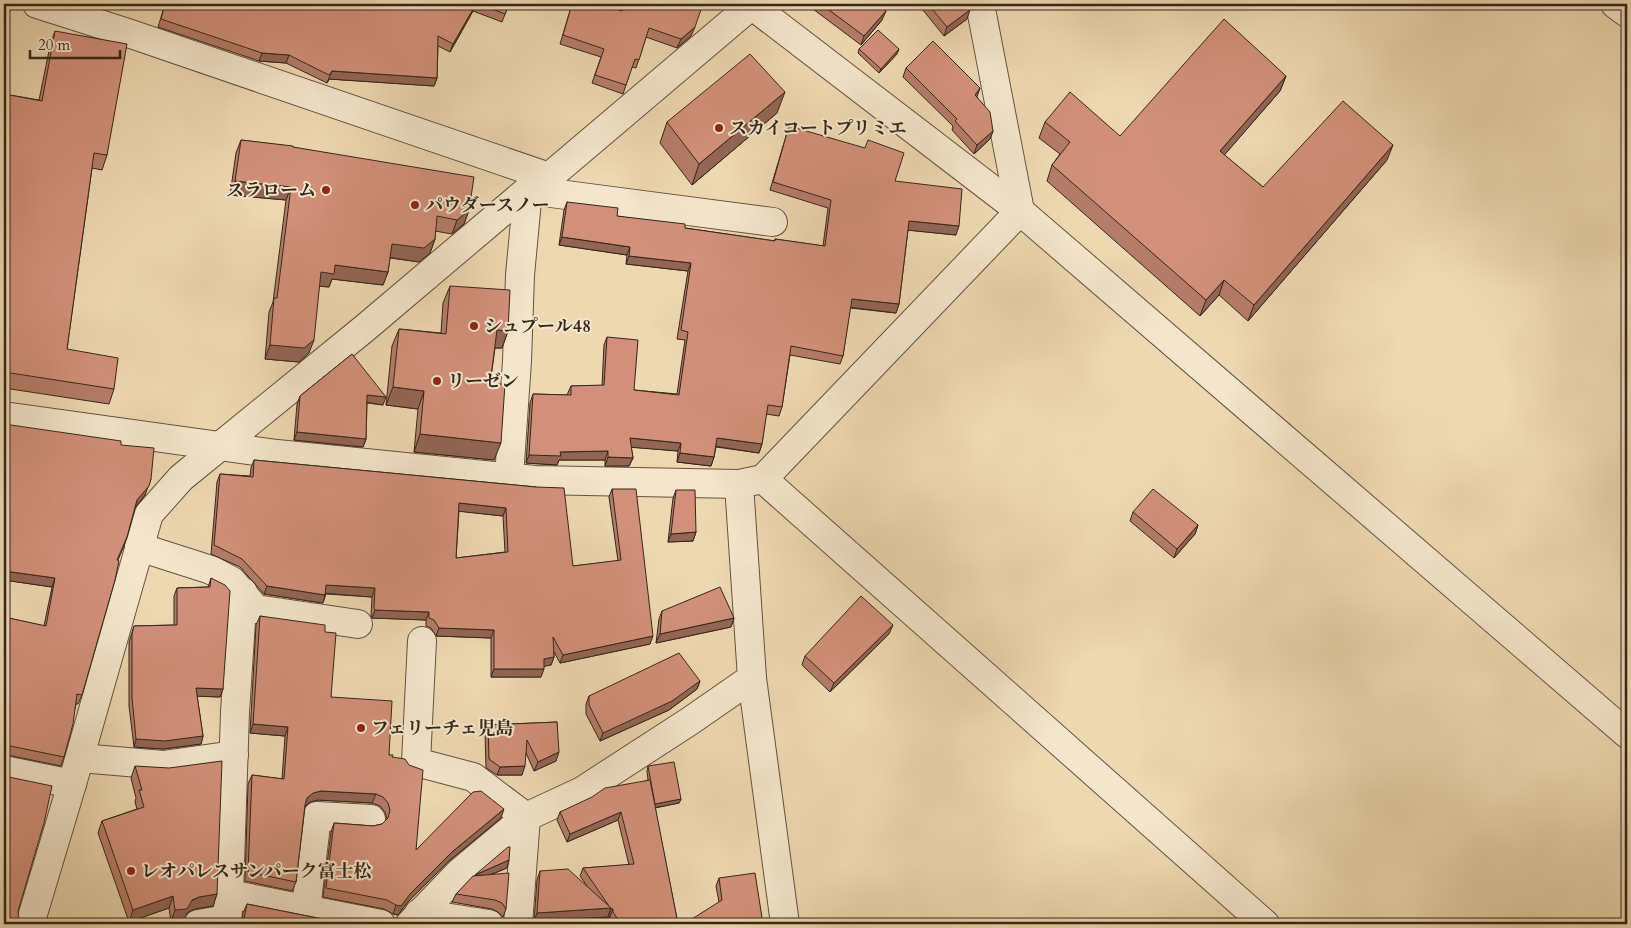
<svg xmlns="http://www.w3.org/2000/svg" width="1631" height="928" font-family="Cardo,'Noto Serif JP',serif">
<rect width="100%" height="100%" fill="#eed8b1"/>
<filter id="stains"><feTurbulence type="fractalNoise" baseFrequency=".004" numOctaves="4"/><feColorMatrix values="0 0 0 0 .2 0 0 0 0 .09 0 0 0 0 .02 0 0 0 .5 -.17"/></filter>
<radialGradient id="worn" r=".72"><stop offset=".6" stop-color="#630" stop-opacity="0"/><stop offset="1" stop-color="#630" stop-opacity=".3"/></radialGradient>
<g fill="none" stroke-linecap="round" stroke-linejoin="round">
<!-- minor casing -->
<g stroke="#635240" stroke-width="30">
<g id="minor">
<path d="M37 4 128 33 549 177"/>
<path d="M750 4 1020 211 1627 734"/>
<path d="M980 4 1020 211"/>
<path d="M1615 4 1627 13"/>
<path d="M4 416 277 454 535 480 739 484 763 479 1020 211"/>
<path d="M509 477 517 361 520 275 528 190 773 222"/>
<path d="M763 479 1265 924"/>
<path d="M739 484 752 678 785 924"/>
<path d="M139 547 211 570 232 581 256 609 358 624"/>
<path d="M422 641 416 762 473 777 526 817"/>
<path d="M80 758 163 765 234 755"/>
<path d="M4 770 72 784"/>
<path d="M229 894 381 924"/>
<path d="M306 909 317 816 371 819"/>
<path d="M419 913 489 924"/>
<path d="M30 924 72 784 149 514 181 478 365 328 528 190 549 177 753 4"/>
<path d="M198 924 227 919"/>
<path d="M227 924 229 894 235 712 243 592"/>
<path d="M410 924 460 872 526 817 582 791 690 721 752 678"/>
<path d="M518 924 526 817"/>
</g>
</g>
<!-- minor -->
<use href="#minor" stroke="#f4e6cc" stroke-width="28"/>
</g>
<!-- wall -->
<g fill="#b57c69" stroke="#35261a" fill-rule="evenodd">
<path d="M165 4H509L502 22 473 11 450 52 438 46 437 78 434 86 329 79 327 83 286 63 259 61 158 27Z"/>
<path d="M572 4H601L691 36 677 48 646 37 636 68 632 67 623 94 592 83 601 57 560 44Z"/>
<path d="M815 4H877L882 20 861 45 813 9Z"/>
<path d="M918 4H969L967 19 944 36Z"/>
<path d="M55 31 107 155 102 170 92 168 67 349 114 389 109 404 4 388V94L39 100 50 46Z"/>
<path d="M859 49 897 54 879 73 858 53Z"/>
<path d="M906 68 977 97 993 131 990 139 974 154 952 130 953 126 903 77Z"/>
<path d="M1286 76 1280 91 1224 155 1263 187 1387 160 1248 321 1219 295 1200 316 1047 181 1052 165 1060 154 1039 138 1045 122 1120 136Z"/>
<path d="M777 113 692 185 660 143 667 122Z"/>
<path d="M789 126 895 181 956 235 908 230 899 304 896 313 850 308 843 356 840 364 790 355 782 407 779 416 766 414 762 444 759 453 716 447 714 457 711 466 677 462 678 451 631 447 633 458 629 466H605V460H559L557 465 526 463 530 403 533 394 567 395 571 386H602L604 345 607 337 634 390 677 394 685 340 677 339 688 271 626 264 627 255 559 245 564 210 567 202 617 216 685 228 775 241V239L823 246 828 208 770 190Z"/>
<path d="M241 140 293 147 469 210 464 224 452 234 435 231V239L430 253 419 262 390 258 388 272 383 285 332 279 329 287 319 286 309 353 299 362 265 359 269 312 273 302 286 200 230 195 236 153Z"/>
<path d="M450 286 508 331 502 348H495L490 384 494 460 414 452 418 409 386 405 392 346 399 329 441 333 443 303Z"/>
<path d="M352 354 383 405 367 403 366 439 363 447 294 440 297 404 300 396Z"/>
<path d="M121 445 145 495 135 508 124 546 118 560 82 695 78 704H76L64 757 61 766 7 755H4V617L44 626 52 587 4 580Z"/>
<path d="M254 460 536 487 573 566 618 561 609 497 612 489 650 644 560 663 554 652V657L551 665 544 666 541 677H491V638L436 636 431 628 426 626V620L372 618 371 616 372 597 326 594 323 603 264 594 240 567 211 554 217 482 220 474 250 476 251 468ZM459 511 503 516 505 552 456 558Z"/>
<path d="M676 490 696 532 693 541 668 542 673 498Z"/>
<path d="M1133 512 1198 525 1195 534 1174 558 1130 521Z"/>
<path d="M211 578 223 689 220 697 197 696 203 736 201 744 163 749 134 747 129 706V642L134 626 174 625V596L177 588 208 587Z"/>
<path d="M662 611 734 618 731 627 656 643 659 619Z"/>
<path d="M260 616 325 632 331 697 392 757 416 850 501 818 449 861 407 903 398 915 393 914 384 909 323 897 331 832 334 823 373 826 382 824 387 819 385 812 380 806 372 803 318 800 310 802 305 807 296 882 292 891 245 881 248 784 252 775 282 779 285 736 250 733 256 625Z"/>
<path d="M889 634 830 692 802 665 805 656Z"/>
<path d="M700 681 697 689 669 710 600 741 586 714V704L589 696Z"/>
<path d="M557 722 556 761 534 771 526 753 522 775H497L486 768 485 733 488 725Z"/>
<path d="M135 766 217 894 213 906 195 909 188 912 183 921 171 922 169 908 129 922 98 833 102 821 137 809 135 802 136 798 131 778Z"/>
<path d="M648 766 681 799 679 803 655 808 678 924H613L610 920V917L534 921 537 880 540 871 587 886 580 876 583 868 629 865 618 820 567 842 557 820 560 812 648 780 647 771Z"/>
<path d="M509 860 507 868 490 875 506 909 503 917 498 912 492 909 452 902 456 894 474 876Z"/>
<path d="M719 878 763 924 719 902 716 886Z"/>
<path d="M247 904 348 924H242L243 913Z"/>
</g>
<!-- shaded-wall -->
<g fill="#936555" stroke="#35261a">
<path d="M476 4 473 11 450 52 453 44Z"/>
<path d="M970 10 967 19 944 36 947 27Z"/>
<path d="M886 11 882 20 861 45 864 36Z"/>
<path d="M695 27 691 36 677 48 681 39Z"/>
<path d="M899 49 897 54 879 73 881 69Z"/>
<path d="M262 53 289 55 286 63 259 61Z"/>
<path d="M332 71 437 78 434 86 329 79 327 83Z"/>
<path d="M1286 76 1280 91 1214 167 1220 151Z"/>
<path d="M980 88 977 97 971 103 975 95Z"/>
<path d="M785 92 777 113 692 185 699 164Z"/>
<path d="M993 131 990 139 974 154 977 145Z"/>
<path d="M1393 145 1387 160 1248 321 1254 305Z"/>
<path d="M235 181 291 187 286 200 230 195Z"/>
<path d="M469 210 464 224 452 234 457 220Z"/>
<path d="M909 221 959 226 956 235 906 230Z"/>
<path d="M562 237 630 247 627 255 559 245Z"/>
<path d="M435 239 430 253 419 262 387 257 392 244Z"/>
<path d="M629 256 691 263 688 271 626 264Z"/>
<path d="M335 265 388 272 383 285 332 279 329 287 316 286 321 272Z"/>
<path d="M1224 280 1219 295 1200 316 1206 300Z"/>
<path d="M852 299 899 304 896 313 848 307Z"/>
<path d="M497 330 508 331 502 348H490Z"/>
<path d="M314 340 309 353 299 362 265 359 270 345Z"/>
<path d="M393 387 424 391 418 409 386 405Z"/>
<path d="M367 395 386 397 383 405 365 402Z"/>
<path d="M297 432 366 439 363 447 294 440Z"/>
<path d="M420 434 501 443 494 460 414 452Z"/>
<path d="M630 438 681 443 678 451 627 447Z"/>
<path d="M717 438 762 444 759 453 714 446Z"/>
<path d="M608 451 605 460H559L557 465 526 463 529 455 560 452Z"/>
<path d="M680 453 714 457 711 466 677 462Z"/>
<path d="M608 457 633 458 629 466H605Z"/>
<path d="M151 479 145 495 134 509 137 500Z"/>
<path d="M459 503 506 508 503 516 456 511Z"/>
<path d="M1198 525 1195 534 1174 558 1177 549Z"/>
<path d="M696 532 693 541 668 542 671 534Z"/>
<path d="M4 571 55 578 52 587 4 580Z"/>
<path d="M326 585 375 588 372 597 323 593Z"/>
<path d="M267 586 325 595 323 603 264 594Z"/>
<path d="M375 610 429 612 426 620 372 618Z"/>
<path d="M734 618 731 627 656 643 660 634Z"/>
<path d="M893 625 889 634 830 692 834 683Z"/>
<path d="M439 628 494 630 491 638 436 636Z"/>
<path d="M653 636 650 644 560 663 563 655Z"/>
<path d="M554 657 551 665 541 667 544 659Z"/>
<path d="M494 669H544L541 677H491Z"/>
<path d="M700 681 697 689 669 710 600 741 603 733Z"/>
<path d="M196 688 223 689 220 697 193 696Z"/>
<path d="M253 724 288 727 285 736 250 733Z"/>
<path d="M203 736 201 744 163 749 134 747 136 739Z"/>
<path d="M4 746H10L7 755H4Z"/>
<path d="M559 752 556 761 534 771 538 762Z"/>
<path d="M525 766 522 775H497L500 767Z"/>
<path d="M321 791 376 794 372 803 318 800 310 802 304 807 307 798 313 793Z"/>
<path d="M681 799 679 803 653 808 655 804Z"/>
<path d="M504 809 501 818 449 861 407 903 398 915 393 914 396 905 410 894 452 852Z"/>
<path d="M621 812 618 820 567 842 570 834Z"/>
<path d="M509 860 507 868 472 882 475 875Z"/>
<path d="M217 894 213 906 195 909 188 912 183 921 171 922 175 910 199 897Z"/>
<path d="M173 896 169 908 129 922 133 910Z"/>
<path d="M611 908 608 917 534 921 537 913Z"/>
<path d="M611 909H613L610 917H608Z"/>
</g>
<!-- building -->
<g fill="#d2907a" stroke="#35261a" fill-rule="evenodd">
<path d="M165 4H476L453 44 438 36 437 78 332 71 329 75 289 55 262 53 161 19Z"/>
<path d="M479 4H509L505 14Z"/>
<path d="M572 4H601L622 11 625 4H703L695 27 681 39 649 28 639 60 635 59 626 85 595 75 604 49 563 35Z"/>
<path d="M821 4H877L886 11 864 36Z"/>
<path d="M928 4H969L970 10 947 27Z"/>
<path d="M1224 19 1286 76 1220 151 1263 187 1343 101 1393 145 1254 305 1224 280 1206 300 1052 165 1070 142 1045 122 1070 92 1120 136Z"/>
<path d="M878 30 899 49 881 69 859 49Z"/>
<path d="M55 31 127 44 107 155 94 153 67 349 118 358 114 389 4 372V94L42 101Z"/>
<path d="M933 41 980 88 975 95 990 112 993 131 977 145 955 121 957 119 906 68Z"/>
<path d="M750 54 785 92 699 164 667 122Z"/>
<path d="M789 126 865 148 868 140 904 153 895 181 962 189 959 226 909 221 899 304 852 299 843 356 791 346 782 407 768 405 762 444 717 438 714 457 680 453 681 443 630 438 633 458 608 457V451L560 452 561 456 529 455 533 394 571 395V386L604 385 607 337 638 340 634 390 679 395 688 332 681 330 691 263 629 256 630 247 562 237 567 202 618 208 617 216 685 224V228L775 241V239L825 246 831 200 773 182Z"/>
<path d="M241 140 293 146V147L474 177 469 210 457 220 437 216 435 239 424 248 392 244 388 272 335 265 334 274 321 272 314 340 304 348 270 345 274 298H277L291 187 235 181Z"/>
<path d="M450 286 510 290 508 331 497 330 490 384H505L501 443 420 434 424 391 393 387 399 329 446 334Z"/>
<path d="M352 354 386 397 367 395 366 439 297 432 300 396Z"/>
<path d="M4 424 121 441V445L154 448 151 479 149 486 137 500 127 537 117 560 119 561 115 580 82 695 77 694 73 724 64 757 10 746H4V617L46 626 55 578 4 571Z"/>
<path d="M254 460 536 487 564 488 573 566 621 560 612 489H636L653 636 563 655 553 637 554 657 544 659V669H494V630L439 628 434 620 429 618V612L375 610 374 608 375 588 326 585 325 595 267 586 242 559 214 545 220 474 253 477ZM459 503 506 508 508 552 456 558Z"/>
<path d="M1153 489 1198 525 1177 549 1133 512Z"/>
<path d="M676 490H695L696 532 671 534Z"/>
<path d="M211 578 225 585 230 591 223 689 196 688 203 736 165 741 136 739 132 698V634L134 626 177 625V588L210 587Z"/>
<path d="M720 587 734 618 660 634 662 611Z"/>
<path d="M861 596 893 625 834 683 805 656Z"/>
<path d="M260 616 325 625V632L336 633 331 697 392 701 389 755H393L392 757 405 759 409 765 423 770 416 850 473 792 481 791 504 809 452 852 410 894 401 906 396 905 387 900 326 888 334 823 373 826 382 824 388 818 390 810 388 803 383 797 376 794 321 791 313 793 307 798 305 805 296 882 248 872 252 775 284 779 288 727 253 724Z"/>
<path d="M679 653 700 681 672 701 603 733 589 705V696Z"/>
<path d="M557 722 559 752 538 762 527 740 525 766 500 767 489 759 488 725Z"/>
<path d="M222 761 217 894 199 897 192 900 187 909 175 910 173 896 133 910 102 821 144 807 139 790H142L135 766 169 768Z"/>
<path d="M674 762 681 799 655 804 648 766Z"/>
<path d="M4 776 52 786 44 823 18 911 19 920 17 924H4Z"/>
<path d="M650 780 678 924H621L613 912V909H611L583 868 634 864 621 812 570 834 560 812 592 797 605 788Z"/>
<path d="M508 847H510L509 860 475 875Z"/>
<path d="M568 869 611 908 537 913 540 871Z"/>
<path d="M509 873 506 909 502 903 495 900 456 894 473 876Z"/>
<path d="M755 873 763 924H684L722 900 719 878Z"/>
<path d="M247 904 348 924H243Z"/>
</g>
<!-- markers -->
<g fill="#8f2418" stroke="#f4e6cc" stroke-width="2">
<circle cx="719" cy="128" r="5"/>
<circle cx="326" cy="190" r="5"/>
<circle cx="415" cy="205" r="5"/>
<circle cx="474" cy="326" r="5"/>
<circle cx="437" cy="381" r="5"/>
<circle cx="361" cy="728" r="5"/>
<circle cx="131" cy="871" r="5"/>
</g>
<g text-anchor="middle" dominant-baseline="central" stroke-width="4" stroke-linejoin="round" paint-order="stroke">
<!-- poi labels -->
<g font-size="18" font-weight="bold" fill="#35261a" stroke="#f4e6cc" text-anchor="start">
<text x="729" y="128">スカイコートプリミエ</text>
<text x="316" y="190" text-anchor="end">スラローム</text>
<text x="425" y="205">パウダースノー</text>
<text x="484" y="326">シュプール48</text>
<text x="447" y="381">リーゼン</text>
<text x="371" y="728">フェリーチェ児島</text>
<text x="141" y="871">レオパレスサンパーク富士松</text>
</g>
</g>
<!-- margin -->
<rect width="1631" height="928" fill="none" stroke="#eed8b1" stroke-width="20"/>
<rect x="5" y="5" width="1621" height="918" fill="none" stroke="#35261a" stroke-width="2.5"/>
<rect x="10" y="10" width="1611" height="908" fill="none" stroke="#35261a"/>
<!-- scale -->
<path d="M30 50v8h90v-8" fill="none" stroke="#35261a" stroke-width="2.5"/>
<text x="38" y="50" font-size="15" fill="#35261a" stroke="#f4e6cc" stroke-width="4" paint-order="stroke">20 m</text>
<rect width="100%" height="100%" filter="url(#stains)"/>
<rect width="100%" height="100%" fill="url(#worn)"/>
</svg>
